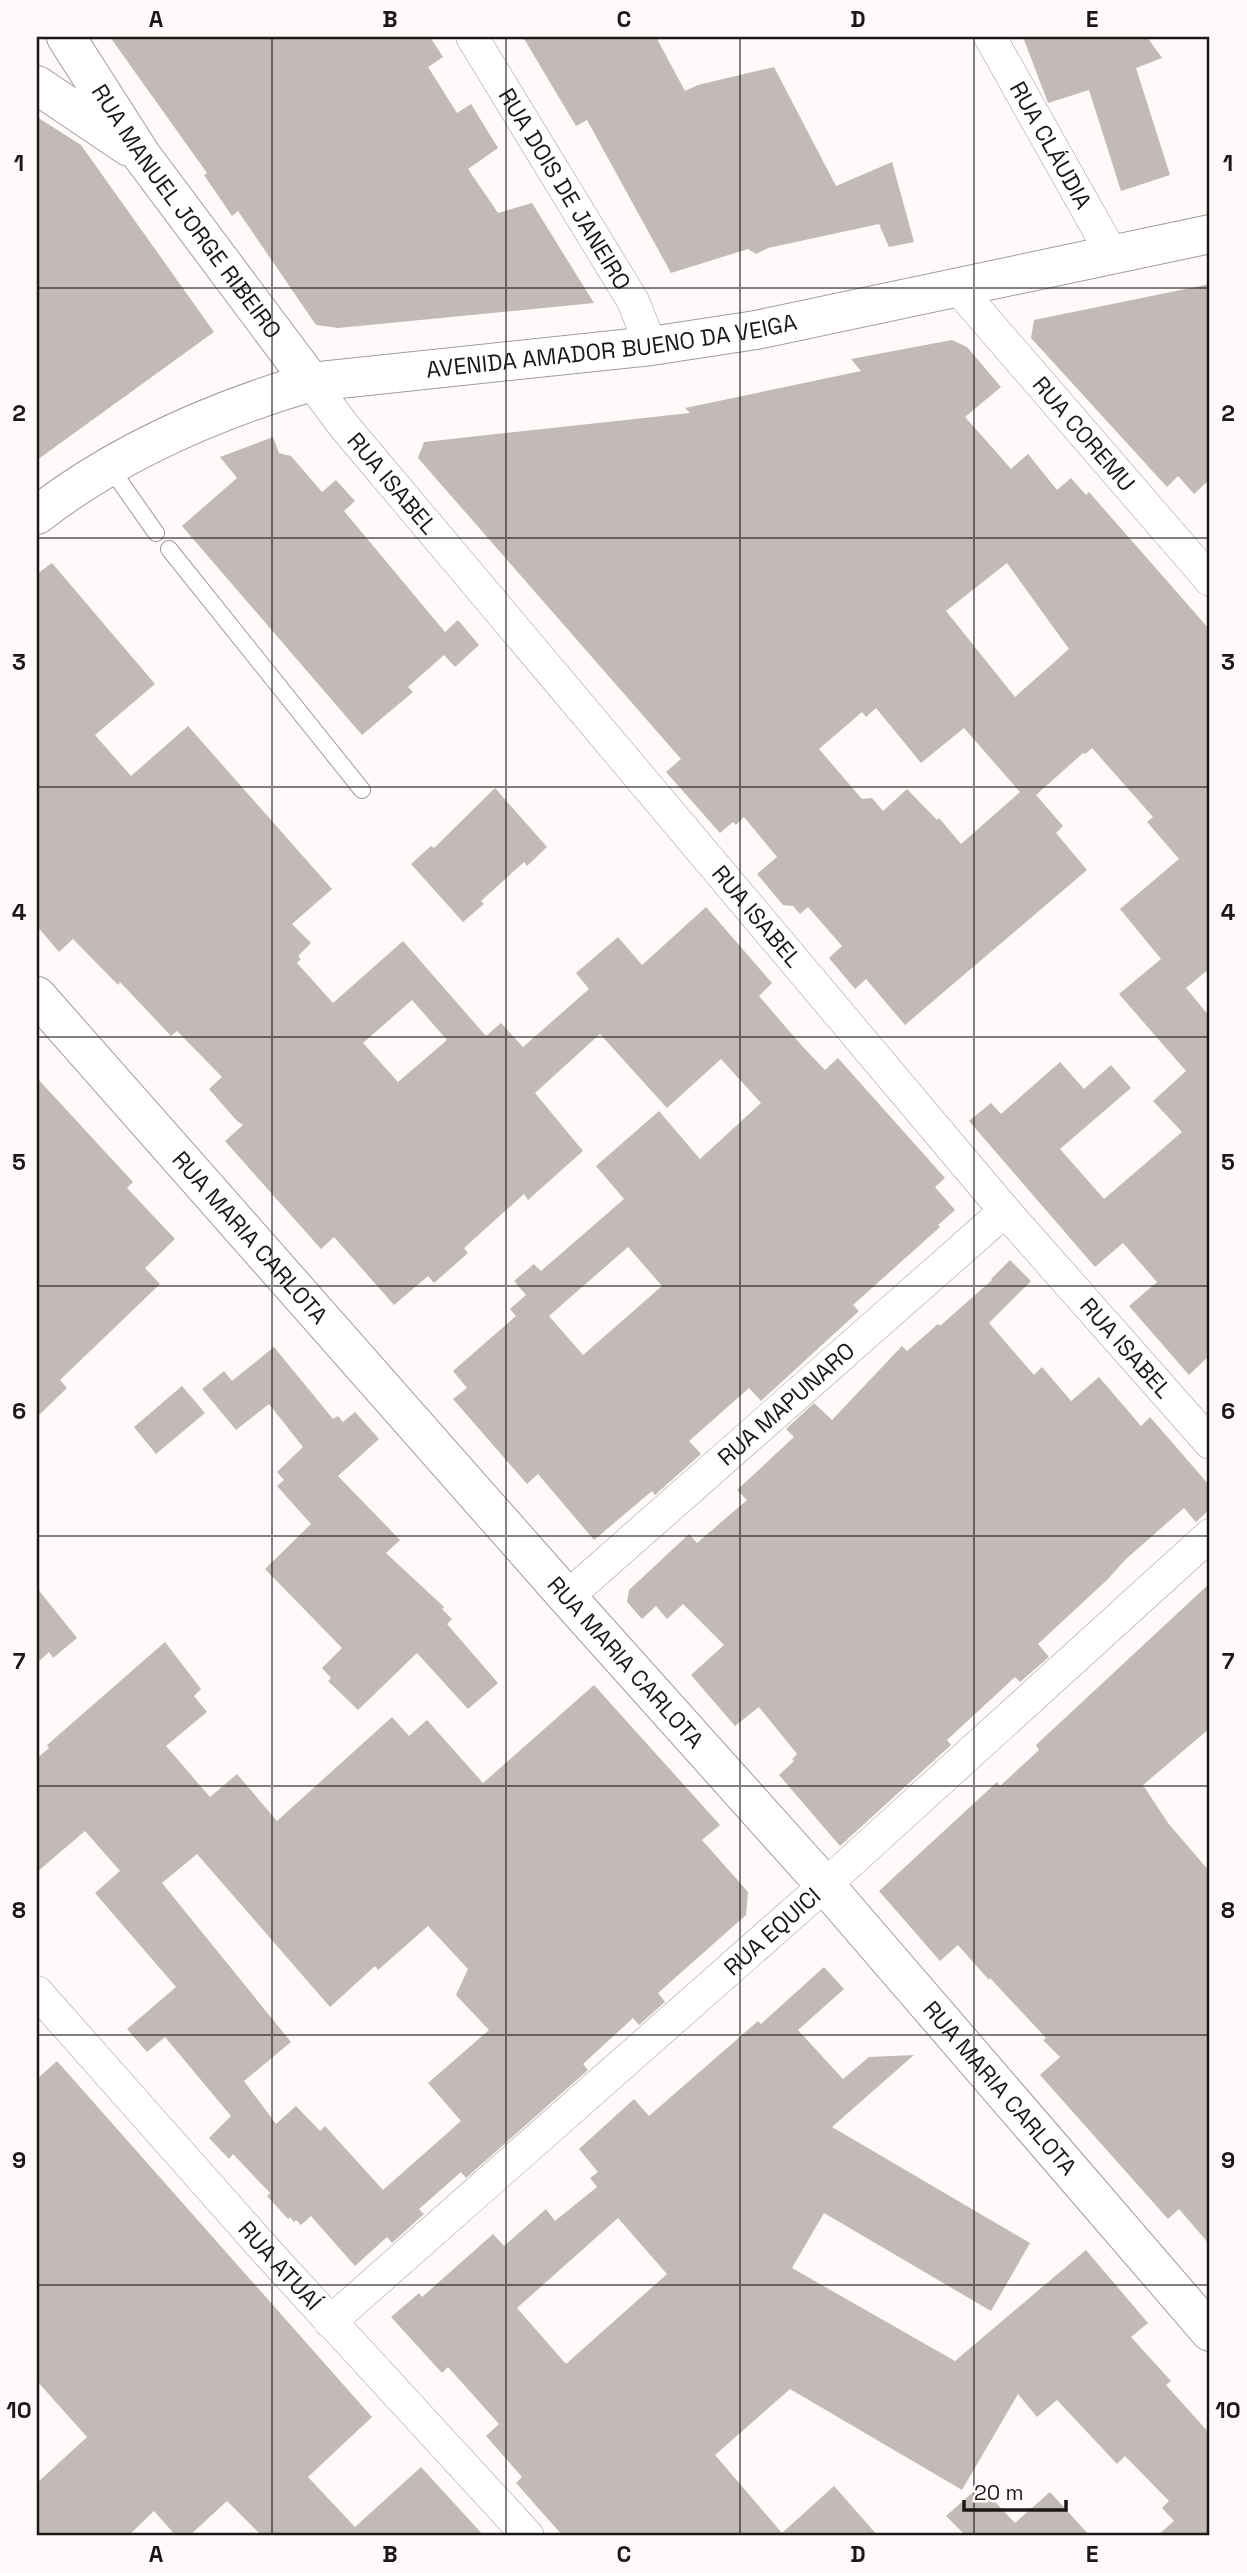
<svg xmlns="http://www.w3.org/2000/svg" width="1247" height="2573" font-family="'Space Grotesk',sans-serif">
<rect width="100%" height="100%" fill="#fefaf9"/>
<!-- building -->
<g fill="#c3b9b6" fill-rule="evenodd">
<path d="M110 37H430L443 57 428 67 457 113 471 104 498 148 468 169 498 213 532 203 594 303 338 328 316 325 238 211 232 216 204 175 207 173Z"/>
<path d="M523 37H656L685 91 698 85 774 67 836 186 892 162 914 242 889 247 879 224 768 248 756 254 748 249 671 273 587 120 576 126Z"/>
<path d="M1023 37H1147L1162 58 1136 68 1170 175 1121 191 1089 90 1048 103Z"/>
<path d="M37 117 81 145 214 332 37 460Z"/>
<path d="M1210 284V479L1194 494 1178 476 1167 487 1031 338 1034 320Z"/>
<path d="M952 340 967 347 1001 387 965 417 998 454 1011 469 1028 454 1057 490 1071 478 1086 495 1089 492 1210 630V968L1186 988 1210 1017V1355L1189 1375 1129 1306 1157 1282 1123 1243 1095 1267 969 1121 991 1103 1001 1114 1060 1062 1084 1089 1111 1065 1131 1088 1060 1149 1104 1199 1182 1132 1153 1101 1186 1071 1119 994 1161 959 1120 909 1179 859 1147 822 1153 817 1092 748 1085 754 1083 753 1036 795 1063 826 1056 833 1087 870 905 1025 866 979 855 989 829 958 842 946 808 907 800 914 793 906 783 905 757 874 777 857 744 817 736 825 733 822 720 833 666 772 681 759 418 458 424 442 690 413 685 408 861 371 851 359ZM1007 563 1069 649 1015 697 946 611ZM876 708 921 763 964 728 1020 792 961 844 939 818 937 820 907 789 883 811 872 798 862 799 819 749 862 712 866 717Z"/>
<path d="M273 437 279 453 291 456 322 492 336 480 355 501 344 511 445 632 458 620 479 645 455 667 444 655 408 687 413 692 362 735 182 526 237 478 220 457Z"/>
<path d="M52 563 155 684 95 735 131 776 188 726 332 889 292 924 311 943 298 956 301 959 297 963 333 1003 403 941 486 1036 501 1023 523 1047 589 989 576 973 618 937 642 965 706 907 772 983 759 996 803 1047 825 1070 838 1058 945 1178 935 1187 955 1210 938 1225 940 1227 853 1305 859 1311 761 1401 749 1388 689 1441 701 1454 655 1495 652 1491 594 1540 538 1474 527 1484 453 1399 467 1388 453 1371 516 1316 510 1309 526 1295 514 1281 534 1264 541 1271 624 1199 596 1166 659 1111 700 1159 761 1103 721 1059 667 1108 600 1034 535 1093 583 1151 528 1200 524 1194 464 1248 468 1253 434 1283 428 1276 394 1305 334 1237 321 1249 225 1141 243 1125 237 1121 209 1089 222 1077 177 1031 171 1036 120 982 118 985 73 939 59 952 37 926V574ZM412 1000 447 1040 398 1082 363 1043ZM628 1247 662 1286 583 1355 549 1316Z"/>
<path d="M495 788 547 847 527 866 524 862 481 901 484 904 463 922 411 864 431 846 434 848Z"/>
<path d="M37 1078 133 1182 127 1188 175 1239 145 1268 160 1284 60 1380 67 1388 37 1417Z"/>
<path d="M1010 1260 1031 1281 989 1323 1034 1375 1042 1367 1071 1401 1099 1377 1141 1426 1150 1417 1210 1486V1509L1196 1522 1184 1508 1126 1559 1107 1580 1038 1644 1049 1657 1020 1682 1015 1677 947 1740 951 1745 840 1846 779 1775 794 1761 792 1759 797 1754 759 1707 735 1726 691 1675 724 1645 683 1604 667 1619 656 1606 642 1619 627 1602 629 1590 689 1534 697 1543 747 1500 737 1490 794 1437 786 1429 814 1403 832 1420 902 1346 907 1351 938 1324 940 1326 992 1280 991 1279Z"/>
<path d="M274 1347 333 1419 338 1416 343 1422 355 1412 379 1439 338 1476 400 1540 386 1553 444 1607 442 1609 452 1619 447 1624 498 1683 468 1709 417 1653 358 1710 328 1681 331 1678 322 1668 342 1648 265 1569 311 1524 277 1486 284 1480 277 1472 303 1447 269 1404 236 1430 202 1389 224 1371 232 1381Z"/>
<path d="M182 1386 205 1413 156 1454 134 1427Z"/>
<path d="M1210 1583V1728L1143 1785 1168 1823 1210 1872V2245L1179 2209 1168 2219 1040 2075 1060 2057 1043 2040 1046 2038 990 1978 989 1980 958 1945 940 1961 879 1891 997 1782 1000 1786 1039 1750 1036 1745Z"/>
<path d="M37 1588 77 1638 53 1658 49 1652 37 1663Z"/>
<path d="M165 1642 201 1689 194 1696 207 1712 166 1746 210 1797 237 1774 277 1821 392 1717 409 1736 427 1720 483 1783 594 1685 720 1825 702 1840 748 1892 746 1915 658 1993 665 2002 639 2025 633 2018 583 2064 588 2070 466 2178 461 2172 419 2209 424 2214 392 2243 387 2237 355 2266 311 2216 301 2225 296 2220 294 2222 290 2217 288 2219 267 2196 270 2193 233 2154 229 2159 209 2138 231 2116 165 2037 147 2052 127 2029 176 1987 95 1893 120 1871 85 1831 37 1872V1758L49 1748 47 1745ZM197 1854 330 2007 375 1966 378 1970 428 1926 468 1969 456 1995 489 2030 428 2083 461 2121 383 2190 325 2126 320 2131 296 2106 276 2124 244 2081 291 2042 162 1883Z"/>
<path d="M824 1967 844 1989 798 2030 843 2079 869 2057 914 2055 832 2127 1030 2243 991 2311 824 2213 792 2268 955 2361 1086 2250 1148 2323 1131 2337 1171 2381 1166 2385 1210 2434V2536H1157L1174 2521 1162 2508 1169 2501 1125 2456 1117 2464 1057 2400 1037 2417 1018 2394 962 2490 790 2389 715 2455 782 2533 834 2486 878 2536H563L516 2483 522 2477 486 2436 499 2424 448 2367 442 2373 391 2317 419 2293 422 2297 493 2234 504 2246 546 2209 555 2221 597 2187 590 2178 598 2172 579 2149 634 2099 649 2116 758 2021 761 2024ZM618 2218 667 2274 566 2364 517 2308Z"/>
<path d="M57 2061 372 2417 308 2477 355 2527 421 2467 484 2536H262L227 2501 189 2536H176L154 2511 128 2536H37V2483L87 2437 37 2381V2079Z"/>
<path d="M980 2486 1015 2523 1050 2492 1090 2536H966L946 2516Z"/>
</g>
<g fill="none" stroke-linecap="round" stroke-linejoin="round">
<!-- lane casing -->
<g stroke="#a59b98" stroke-width="18">
<g id="lane">
<path d="M109 466 156 533"/>
<path d="M169 549 362 790"/>
</g>
</g>
<!-- street casing -->
<g stroke="#a59b98" stroke-width="33">
<g id="street">
<path id="s1" d="M472 37 633 301 651 346"/>
<path id="s2" d="M990 37 1112 254"/>
<path id="s3" d="M957 287 1210 580"/>
<path id="s4" d="M311 382 344 426 1005 1211 1210 1443"/>
<path id="s5" d="M567 1597 1005 1211"/>
<path id="s6" d="M37 1992 269 2254 528 2536"/>
<path id="s7" d="M330 2322 825 1885 1210 1535"/>
</g>
</g>
<!-- secondary casing -->
<g stroke="#a59b98" stroke-width="40">
<g id="secondary">
<path id="s8" d="M66 37 142 156 311 382"/>
<path d="M37 85 129 147"/>
<path id="s9" d="M37 515C118 452 213 411 311 382L651 346 756 330 1210 234"/>
<path id="s10" d="M37 996 567 1597 825 1885 1210 2332"/>
</g>
</g>
<!-- lane -->
<use href="#lane" stroke="#fff" stroke-width="16"/>
<!-- street -->
<use href="#street" stroke="#fff" stroke-width="32"/>
<!-- secondary -->
<use href="#secondary" stroke="#fff" stroke-width="38"/>
</g>
<!-- grid -->
<path fill="none" stroke="#1c1817" stroke-width="2" stroke-opacity="0.55" d="M272 37V2536M506 37V2536M740 37V2536M974 37V2536M37 288H1210M37 538H1210M37 787H1210M37 1037H1210M37 1286H1210M37 1536H1210M37 1786H1210M37 2035H1210M37 2285H1210"/>
<g text-anchor="middle" dominant-baseline="central" stroke-width="6" stroke-linejoin="round" paint-order="stroke">
<!-- street labels -->
<g font-size="23" fill="#1c1817" stroke="#fefaf9">
<text stroke="none"><textPath href="#s2" startOffset="124">RUA CLÁUDIA</textPath></text>
<text stroke="none"><textPath href="#s1" startOffset="178">RUA DOIS DE JANEIRO</textPath></text>
<text stroke="none"><textPath href="#s8" startOffset="212">RUA MANUEL JORGE RIBEIRO</textPath></text>
<text stroke="none"><textPath href="#s9" startOffset="609">AVENIDA AMADOR BUENO DA VEIGA</textPath></text>
<text stroke="none"><textPath href="#s3" startOffset="194">RUA COREMU</textPath></text>
<text stroke="none"><textPath href="#s4" startOffset="130">RUA ISABEL</textPath></text>
<text stroke="none"><textPath href="#s4" startOffset="696">RUA ISABEL</textPath></text>
<text stroke="none"><textPath href="#s10" startOffset="322">RUA MARIA CARLOTA</textPath></text>
<text stroke="none"><textPath href="#s4" startOffset="1264">RUA ISABEL</textPath></text>
<text stroke="none"><textPath href="#s5" startOffset="292">RUA MAPUNARO</textPath></text>
<text stroke="none"><textPath href="#s10" startOffset="889">RUA MARIA CARLOTA</textPath></text>
<text stroke="none"><textPath href="#s7" startOffset="590">RUA EQUICI</textPath></text>
<text stroke="none"><textPath href="#s10" startOffset="1456">RUA MARIA CARLOTA</textPath></text>
<text stroke="none"><textPath href="#s6" startOffset="366">RUA ATUAÍ</textPath></text>
</g>
</g>
<!-- border -->
<rect width="1247" height="2573" fill="none" stroke="#fefaf9" stroke-width="77"/>
<!-- scale -->
<path d="M964 2500v10h102v-10" fill="none" stroke="#1c1817" stroke-width="3.5"/>
<text x="974" y="2500" font-size="21" fill="#1c1817" stroke="#fefaf9" stroke-width="5" paint-order="stroke">20 m</text>
<rect x="38" y="38" width="1170" height="2496" fill="none" stroke="#1c1817" stroke-width="2.5"/>
<g font-size="23" text-anchor="middle" font-weight="bold" fill="#1c1817">
<text x="156" y="27">A</text>
<text x="390" y="27">B</text>
<text x="624" y="27">C</text>
<text x="858" y="27">D</text>
<text x="1092" y="27">E</text>
<text x="19" y="171">1</text>
<text x="1228" y="171">1</text>
<text x="19" y="421">2</text>
<text x="1228" y="421">2</text>
<text x="19" y="670">3</text>
<text x="1228" y="670">3</text>
<text x="19" y="920">4</text>
<text x="1228" y="920">4</text>
<text x="19" y="1170">5</text>
<text x="1228" y="1170">5</text>
<text x="19" y="1419">6</text>
<text x="1228" y="1419">6</text>
<text x="19" y="1669">7</text>
<text x="1228" y="1669">7</text>
<text x="19" y="1918">8</text>
<text x="1228" y="1918">8</text>
<text x="19" y="2168">9</text>
<text x="1228" y="2168">9</text>
<text x="19" y="2418">10</text>
<text x="1228" y="2418">10</text>
<text x="156" y="2562">A</text>
<text x="390" y="2562">B</text>
<text x="624" y="2562">C</text>
<text x="858" y="2562">D</text>
<text x="1092" y="2562">E</text>
</g>
</svg>
